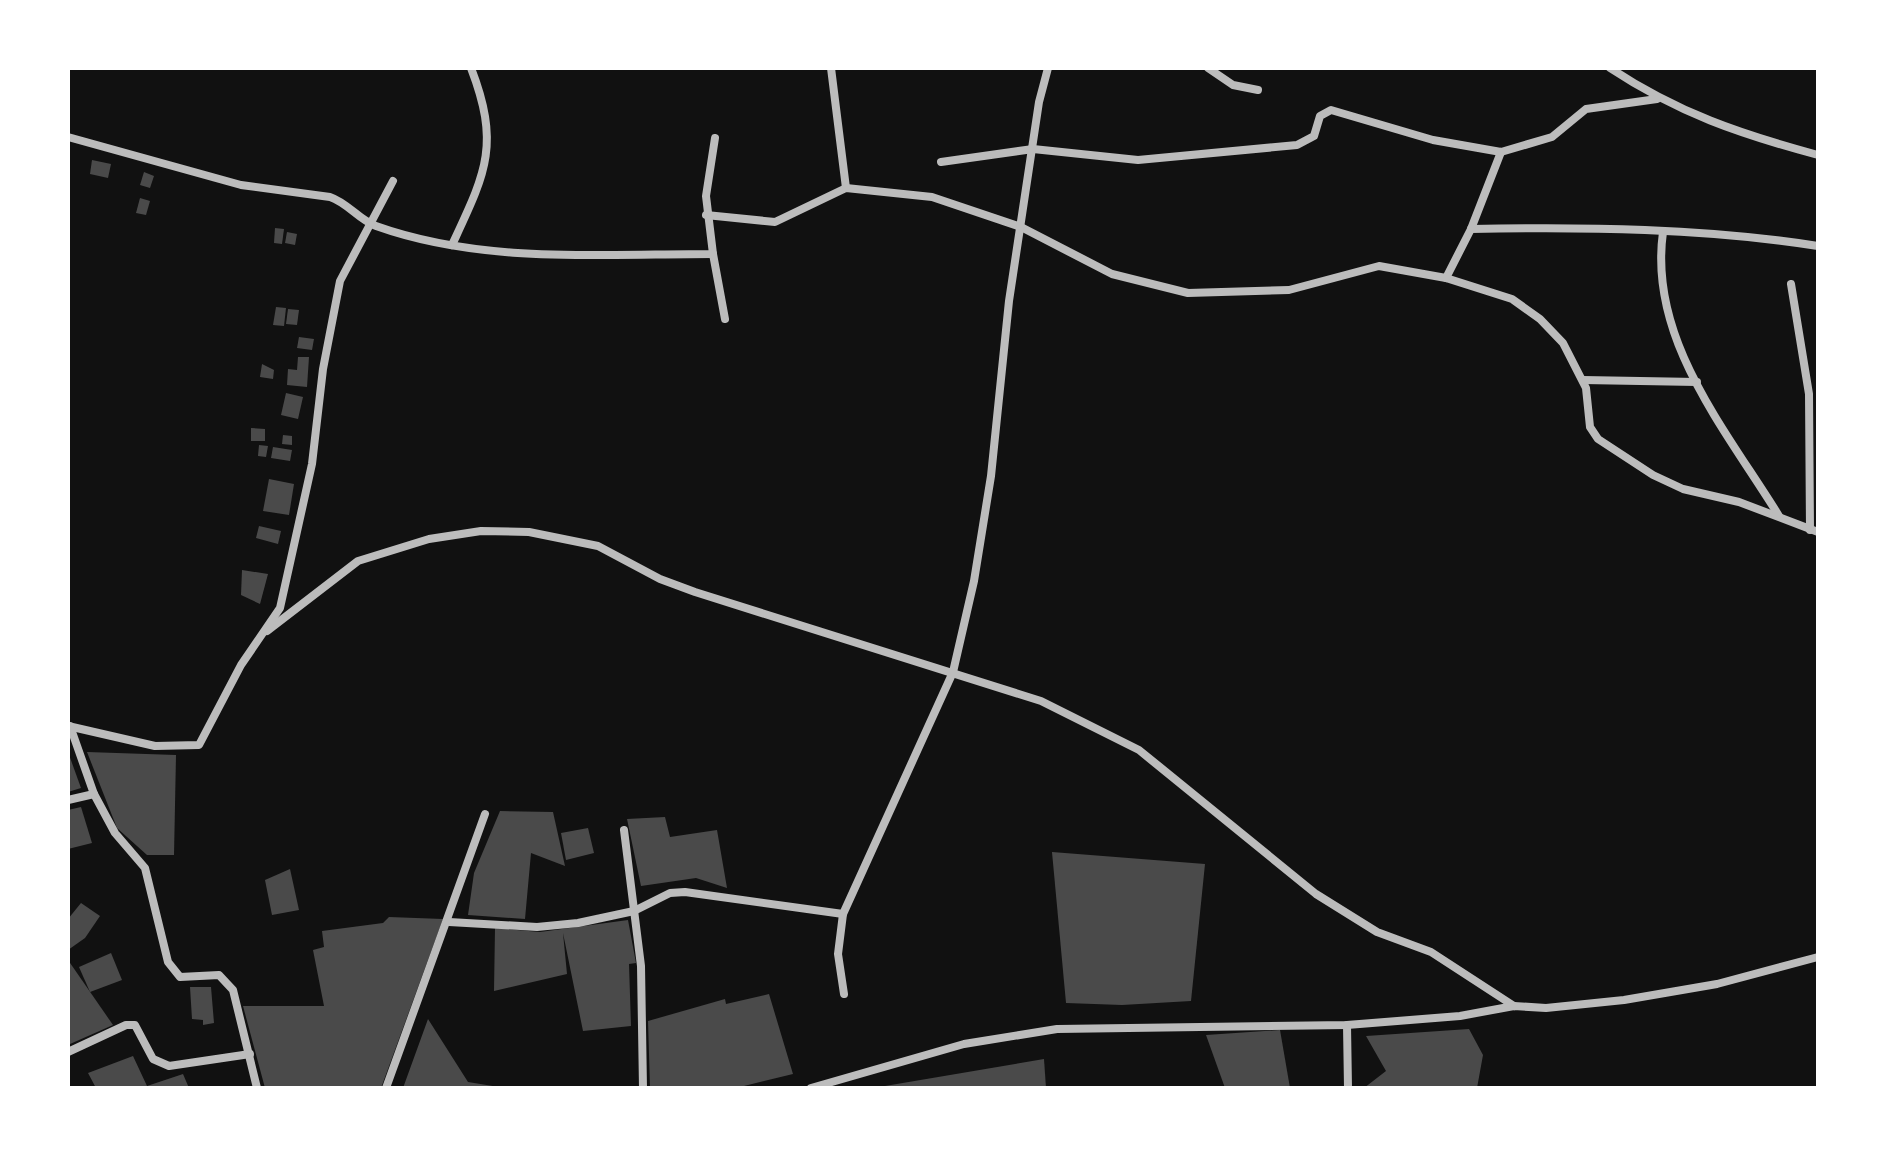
<svg xmlns="http://www.w3.org/2000/svg" width="1886" height="1156" font-family="Helvetica,sans-serif">
<rect width="100%" height="100%" fill="#111"/>
<!-- building -->
<g fill="#4a4a4a">
<path d="M92 160 111 164 108 178 90 174Z"/>
<path d="M144 172 154 176 150 188 140 185Z"/>
<path d="M140 198 150 201 146 215 136 213Z"/>
<path d="M275 228 284 229 282 244 274 243Z"/>
<path d="M287 232 297 234 295 245 285 243Z"/>
<path d="M276 307 286 308 284 326 273 325Z"/>
<path d="M288 309 299 310 297 325 286 324Z"/>
<path d="M299 337 314 339 312 350 297 348Z"/>
<path d="M298 357H309L307 387 287 385 288 369 297 370Z"/>
<path d="M262 364 274 370 273 379 260 377Z"/>
<path d="M286 393 303 397 298 419 281 415Z"/>
<path d="M251 428 265 429V441H251Z"/>
<path d="M283 435 292 436V445L282 444Z"/>
<path d="M259 445 268 446 266 457 258 456Z"/>
<path d="M273 447 292 450 290 461 271 458Z"/>
<path d="M269 479 294 484 289 515 263 511Z"/>
<path d="M259 526 281 531 278 544 256 538Z"/>
<path d="M242 570 268 574 260 604 241 595Z"/>
<path d="M68 752 81 788 68 792Z"/>
<path d="M87 752 176 755 174 855H147L117 828Z"/>
<path d="M81 807 92 843 68 849V810Z"/>
<path d="M500 811 553 812 565 866 531 853 525 919 468 915 474 873Z"/>
<path d="M665 817 670 837 717 830 727 888 696 878 641 886 627 819Z"/>
<path d="M588 828 594 853 566 860 561 833Z"/>
<path d="M1052 852 1205 864 1191 1001 1122 1005 1066 1003Z"/>
<path d="M290 869 299 910 272 915 265 880Z"/>
<path d="M81 903 100 916 85 938 68 950V919Z"/>
<path d="M389 917 443 919 381 1088H265L243 1006H324L313 950 324 947 322 931 383 923Z"/>
<path d="M628 920 636 963 629 964 631 1026 583 1031 563 933 567 974 494 991 495 928 540 932Z"/>
<path d="M111 953 122 980 90 992 79 967Z"/>
<path d="M68 960 113 1025 70 1044 68 1039Z"/>
<path d="M190 987H211L214 1023 203 1025V1020L192 1019Z"/>
<path d="M769 994 793 1074 736 1088H650L648 1021 725 999 726 1004Z"/>
<path d="M428 1019 468 1082 505 1088H403Z"/>
<path d="M1469 1029 1483 1055 1477 1088H1364L1386 1071 1366 1036Z"/>
<path d="M1280 1030 1290 1088H1225L1206 1035Z"/>
<path d="M133 1056 147 1086 183 1074 189 1088H96L88 1073Z"/>
<path d="M1044 1059 1046 1088H885V1086Z"/>
</g>
<g fill="none" stroke-linecap="round" stroke-linejoin="round">
<!-- minor -->
<g stroke="#bcbcbc" stroke-width="8">
<path d="M831 68 846 188"/>
<path d="M1208 68 1233 85 1258 90"/>
<path d="M1610 68C1678 113 1740 134 1818 155"/>
<path d="M68 137 241 185 330 197C348 203 359 220 376 226 482 264 602 254 713 254L706 196 715 138"/>
<path d="M941 162 1033 149 1138 160 1297 145 1314 136 1320 116 1331 110 1433 140 1501 152 1552 137 1586 109 1657 99"/>
<path d="M706 215 775 222 846 188 932 197 1021 227 1112 274 1188 293 1289 290 1379 266 1446 278 1512 299 1540 319 1563 343 1586 388 1590 427 1598 439 1653 475 1683 489 1739 502 1818 532"/>
<path d="M1471 229C1586 227 1704 228 1818 246"/>
<path d="M1663 232C1648 339 1726 430 1779 516"/>
<path d="M452 245C485 174 501 146 471 68"/>
<path d="M713 254 725 319"/>
<path d="M1446 278 1471 229 1501 152"/>
<path d="M1791 284 1809 394 1810 530"/>
<path d="M1583 380 1697 382"/>
<path d="M267 631 358 561 429 539 481 531 529 532 598 546 660 579 695 592 1041 701 1139 750 1316 894 1377 932 1431 952 1514 1006"/>
<path d="M68 726 155 746 199 745 241 665 280 608 312 464 323 369 340 281 393 181"/>
<path d="M70 726 94 794 115 833 145 868 168 962 180 977 219 975 233 990 257 1088"/>
<path d="M68 800 94 794"/>
<path d="M624 830 641 966 643 1088"/>
<path d="M449 922 537 927 578 923 634 911 670 893 685 892 843 914"/>
<path d="M844 994 838 954 843 914 953 672 974 581 991 476 1009 301 1039 102 1048 68"/>
<path d="M1347 1025 1348 1088"/>
<path d="M68 1052 126 1025H135L153 1059 169 1066 250 1054"/>
<path d="M386 1088 485 814"/>
<path d="M811 1088 964 1044 1057 1029 1347 1025 1460 1016 1514 1006 1546 1008 1624 1000 1717 984 1818 957"/>
</g>
</g>
<!-- border -->
<rect width="1886" height="1156" fill="none" stroke="#ffffff" stroke-width="140"/>
</svg>
